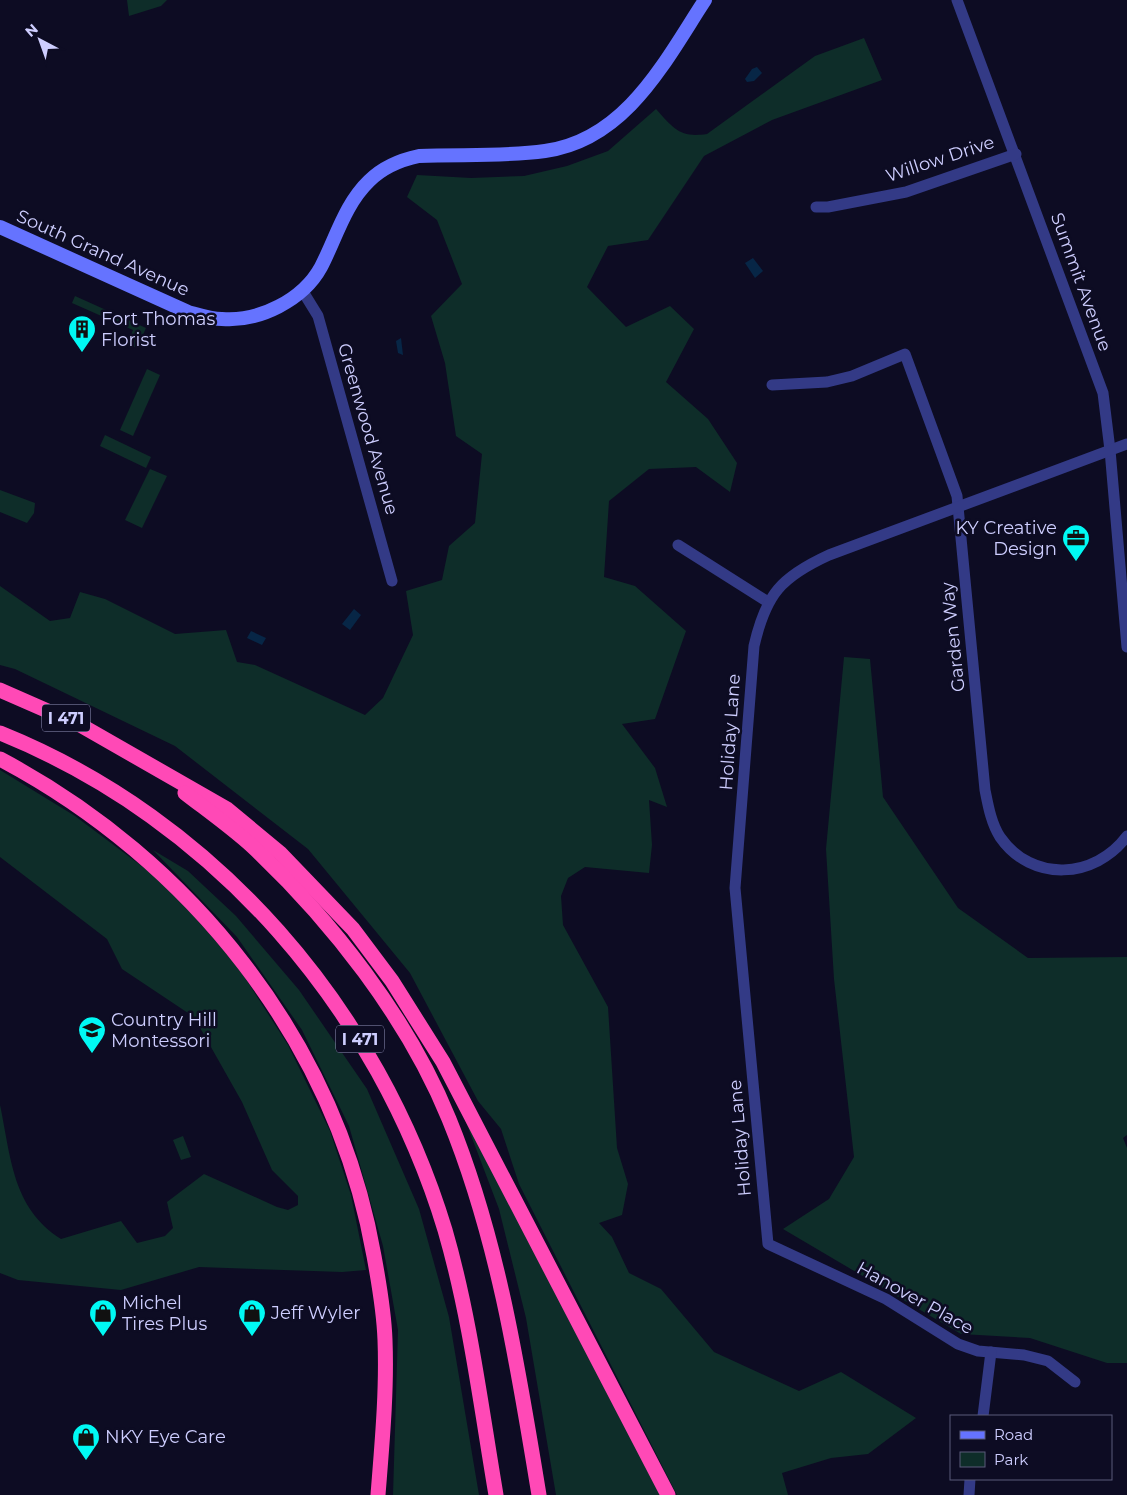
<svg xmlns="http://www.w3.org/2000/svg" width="1127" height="1495" font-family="Montserrat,sans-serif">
<rect width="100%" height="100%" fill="#0d0c23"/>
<!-- green -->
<g fill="#0e2d29">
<path d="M127 0H167L161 6 129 16Z"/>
<path d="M864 38 882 80 772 120 704 156 648 240 608 246 587 287 626 327 670 306 694 329 666 382 708 419 737 463 730 492 696 467 649 469 609 501 604 577 635 586 686 631 655 719 622 724 655 768 667 807 649 800 652 845 649 873 585 867 568 878 561 896 563 925 608 1007 617 1148 628 1184 622 1215 599 1223 612 1237 629 1273 661 1289 714 1352 799 1391 841 1372 916 1418 868 1454 831 1458 782 1473 788 1495H677L519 1184 501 1129 478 1101 410 973 308 849 175 746 15 669 0 665V586L50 621 70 618 80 592 105 599 175 634 226 630 237 662 255 665 365 715 383 698 413 635 406 591 442 580 449 546 475 523 482 454 456 436 445 363 431 316 462 284 437 220 407 197 417 175 471 178 524 176 567 166 608 151 656 109C674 129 680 138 707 134L815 56Z"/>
<path d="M75 296 146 328 137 348 127 344 133 330 72 303Z"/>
<path d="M147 369 160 375 133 436 120 430Z"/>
<path d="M105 435 151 457 146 468 100 446Z"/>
<path d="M150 469 167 476 142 528 125 520Z"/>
<path d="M0 490 35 503 34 513 27 523 0 512Z"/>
<path d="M844 657 870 659 883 797 958 908 1028 958 1127 957V1135L1123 1138 1127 1148V1363H1107L1030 1338 961 1334 783 1229 829 1199 854 1157 834 979 826 849Z"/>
<path d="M0 770 75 816 155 876 187 908 238 967 288 1045 330 1131 351 1195 366 1270 342 1272 199 1267 121 1290 18 1280 0 1273V1105C11 1157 12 1208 61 1239L121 1221 137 1243 165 1236 173 1228 167 1202 204 1174 277 1207 288 1210 298 1205V1196L272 1170 242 1102 194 1017 122 969 107 939 0 857Z"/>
<path d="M153 850 188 871 236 916 299 990 367 1089 419 1209 449 1317 479 1495H393L398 1330 383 1246 349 1126 302 1030 237 937Z"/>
<path d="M464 1117 660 1495H556L526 1318 499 1209Z"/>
<path d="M183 1136 191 1157 181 1160 173 1140Z"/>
</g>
<!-- water -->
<g fill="#072646">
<path d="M757 67 762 73 754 81 747 82 745 79 752 69Z"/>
<path d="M753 258 763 271 755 278 745 263Z"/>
<path d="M401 338 403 355 398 353 396 341Z"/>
<path d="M354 609 361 615 350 630 342 624Z"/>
<path d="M251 631 266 638 262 645 247 638Z"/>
</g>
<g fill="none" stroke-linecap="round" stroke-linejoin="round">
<!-- minor -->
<g stroke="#333a86" stroke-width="11">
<path d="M957 0 1103 393 1110 450 1127 647"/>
<path d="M816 207H828L906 192 1016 154"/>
<path d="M302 290 318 316 392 581"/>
<path d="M772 385 827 382 852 376 905 354 957 496 985 790C988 805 991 823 1000 837 1032 883 1095 879 1127 836"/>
<path d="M678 545 768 602"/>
<path d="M1075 1382 1048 1361 1024 1355 978 1351 958 1344 886 1299 768 1244 735 888 754 646C766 594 781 577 829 555L1127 444"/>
<path d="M983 1416 991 1352"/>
<path d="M969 1495 970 1479"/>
</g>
<!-- secondary -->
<path stroke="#6573ff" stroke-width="14" d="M0 227 188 312C199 315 211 319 222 319 259 322 303 300 321 267 336 238 345 204 369 181 383 167 400 160 419 156 460 154 503 157 545 151 626 140 665 61 705 0"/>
<!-- motorway -->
<g stroke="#ff49b6" stroke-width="15">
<path d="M0 690 82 726 227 809 280 853 353 929 392 981 443 1062 668 1495"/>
<path d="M0 733C216 820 378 1009 445 1230 470 1316 481 1407 496 1495"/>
<path d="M0 759C191 860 336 1041 374 1256 379 1283 384 1312 385 1340 387 1391 382 1444 378 1495"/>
<path d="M185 793C207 810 231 827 252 846 331 920 408 1018 449 1119 498 1239 518 1367 539 1495"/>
</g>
</g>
<!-- icons -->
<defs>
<g id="building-pin" transform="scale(1.4375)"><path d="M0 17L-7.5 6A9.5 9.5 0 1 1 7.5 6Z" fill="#00f9f4" stroke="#0d0c23"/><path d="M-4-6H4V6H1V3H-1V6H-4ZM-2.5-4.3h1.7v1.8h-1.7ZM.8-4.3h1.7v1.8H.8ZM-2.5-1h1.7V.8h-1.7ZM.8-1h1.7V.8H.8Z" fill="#111"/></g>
<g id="office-pin" transform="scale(1.4375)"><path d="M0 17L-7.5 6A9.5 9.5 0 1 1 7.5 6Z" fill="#00f9f4" stroke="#0d0c23"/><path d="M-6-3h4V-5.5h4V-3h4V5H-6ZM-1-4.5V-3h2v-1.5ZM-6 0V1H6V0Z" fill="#111"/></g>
<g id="school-pin" transform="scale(1.4375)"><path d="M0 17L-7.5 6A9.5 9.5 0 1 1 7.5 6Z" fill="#00f9f4" stroke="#0d0c23"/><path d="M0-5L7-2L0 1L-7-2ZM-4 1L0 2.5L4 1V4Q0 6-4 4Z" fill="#111"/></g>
<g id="shop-pin" transform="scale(1.4375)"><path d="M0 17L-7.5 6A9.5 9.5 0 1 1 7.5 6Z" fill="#00f9f4" stroke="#0d0c23"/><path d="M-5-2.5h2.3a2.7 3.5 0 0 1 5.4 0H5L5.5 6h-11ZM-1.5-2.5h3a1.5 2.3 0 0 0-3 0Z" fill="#111"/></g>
</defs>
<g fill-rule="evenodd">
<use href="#building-pin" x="82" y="329"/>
<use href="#office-pin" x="1076" y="538"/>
<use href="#school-pin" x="92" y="1030"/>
<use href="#shop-pin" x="103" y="1313"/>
<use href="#shop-pin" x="252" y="1313"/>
<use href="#shop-pin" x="86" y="1437"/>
</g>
<g text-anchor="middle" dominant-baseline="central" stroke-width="5" stroke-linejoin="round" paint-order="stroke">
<!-- shield labels -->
<g fill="#0d0c23" stroke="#9494bd" stroke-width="1">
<rect x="42" y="704.5" width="48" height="27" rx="4"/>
<rect x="336" y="1025.5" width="48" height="27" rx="4"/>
</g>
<g font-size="16" font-weight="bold" fill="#ceceff">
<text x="66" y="718">I 471</text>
<text x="360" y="1039">I 471</text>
</g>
<!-- street labels -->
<g font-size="18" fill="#ceceff" stroke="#0d0c23">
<text transform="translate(940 159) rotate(-18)">Willow Drive</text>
<text transform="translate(103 253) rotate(24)">South Grand Avenue</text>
<text transform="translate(1081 282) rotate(70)">Summit Avenue</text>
<text transform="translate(368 429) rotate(74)">Greenwood Avenue</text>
<text transform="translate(953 637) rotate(-96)">Garden Way</text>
<text transform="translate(730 732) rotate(-86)">Holiday Lane</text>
<text transform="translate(740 1138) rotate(-95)">Holiday Lane</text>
<text transform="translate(915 1298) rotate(29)">Hanover Place</text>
</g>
<!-- poi labels -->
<g font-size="18" fill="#ceceff" stroke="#0d0c23" text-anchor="start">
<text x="101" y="319">Fort Thomas<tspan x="101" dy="21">Florist</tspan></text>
<text x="1057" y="528" text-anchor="end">KY Creative<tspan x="1057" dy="21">Design</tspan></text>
<text x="111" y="1020">Country Hill<tspan x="111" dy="21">Montessori</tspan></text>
<text x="122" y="1303">Michel<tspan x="122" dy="21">Tires Plus</tspan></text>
<text x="271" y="1313">Jeff Wyler</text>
<text x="105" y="1437">NKY Eye Care</text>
</g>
</g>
<!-- legend -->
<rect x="950" y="1415" width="162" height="65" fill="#0d0c23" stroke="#5a5a7b"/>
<rect x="960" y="1431" width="25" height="8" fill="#6573ff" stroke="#5a5a7b"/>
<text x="994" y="1440" font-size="15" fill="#ceceff">Road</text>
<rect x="960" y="1452" width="25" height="15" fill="#0e2d29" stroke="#5a5a7b"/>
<text x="994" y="1465" font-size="15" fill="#ceceff">Park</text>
<!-- north arrow -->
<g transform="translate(40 40) rotate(319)" stroke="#0d0c23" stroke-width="4" paint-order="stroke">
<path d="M0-4L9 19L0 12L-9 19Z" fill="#ceceff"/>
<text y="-8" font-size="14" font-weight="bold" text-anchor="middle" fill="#ceceff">N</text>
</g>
</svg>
